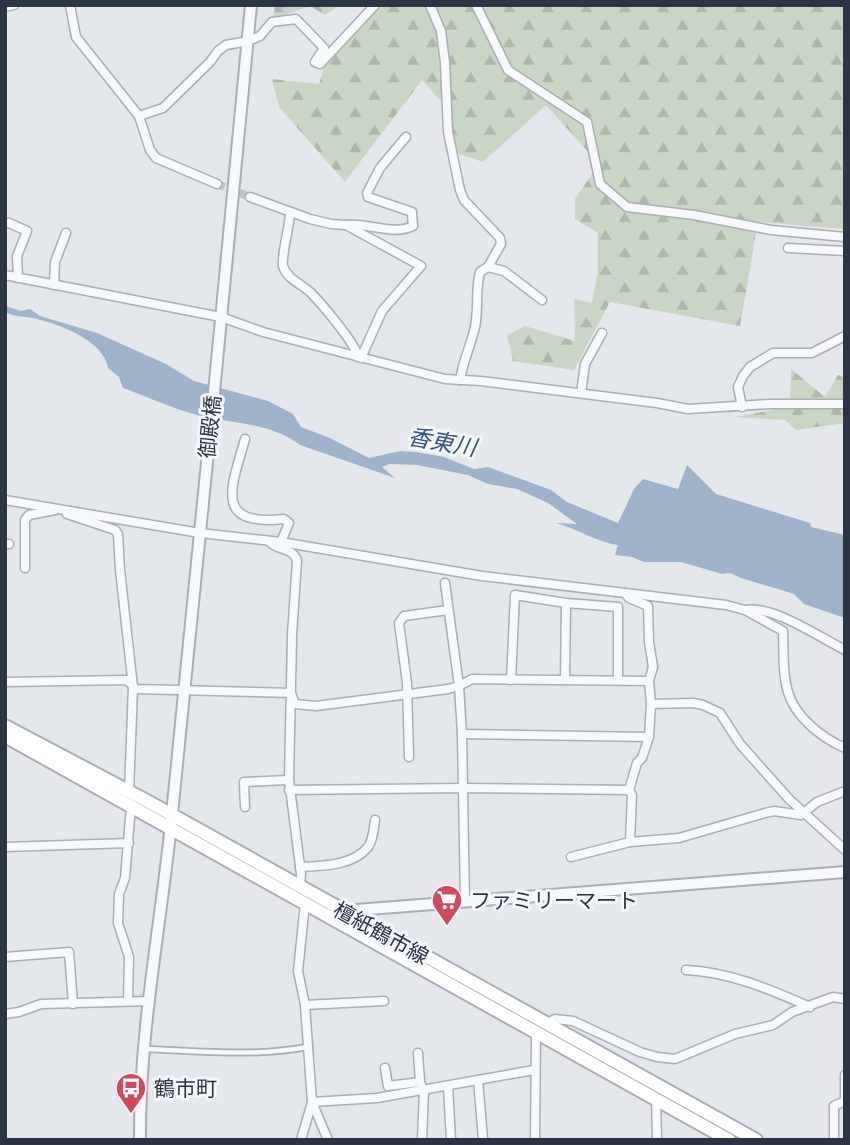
<svg xmlns="http://www.w3.org/2000/svg" width="850" height="1145" font-family="Poppins,'Noto Sans JP',sans-serif">
<defs>
<pattern id="forest-firs" width="22" height="20" patternUnits="userSpaceOnUse" patternTransform="scale(1.75)"><rect width="22" height="20" fill="#c9d6c5"/><path d="M5 1l3.5 6h-7zM16 11l3.5 6h-7z" fill="#adb8ab"/></pattern>
</defs>
<rect width="100%" height="100%" fill="#e4e7ec"/>
<!-- forest -->
<g fill="url(#forest-firs)">
<path d="M275 5H340L325 15 310 6 273 19Z"/>
<path d="M379 5H845V229L758 222 740 326 610 302 574 370 513 361 507 335 525 326 575 341 574 299 592 303 598 272V233L575 219V199L599 164 546 105 483 162 457 153 448 109 422 80 345 182 279 107 272 79 319 84 325 64Z"/>
<path d="M791 369 825 397 838 375 845 377V423L796 430 785 420 734 417 790 407Z"/>
</g>
<!-- water -->
<path fill="#9fb4cc" d="M5 306 21 311 30 309 40 316 97 333 166 364 194 381 268 401 293 414 301 427 330 438 369 458 400 451 416 452 444 457 474 469 488 467 551 490 567 502 618 523 634 489 643 479 678 489 687 465 716 494 810 523 811 527 845 535V618L804 604 794 594 741 578 730 573 722 574 681 562H644L632 557 615 555 618 545C596 542 578 529 556 523L577 524 548 503 517 489 488 484 468 475 417 465 389 464 382 467 395 478 300 445C269 421 226 424 190 413 167 406 145 396 123 388L119 377 108 368C104 340 57 323 32 318 22 316 14 317 5 312Z"/>
<g fill="none" stroke-linecap="round" stroke-linejoin="round">
<!-- minor-tunnel -->
<path stroke="#bfc3cb" stroke-width="8" stroke-dasharray="8 4" stroke-linecap="butt" d="M217 184 250 197"/>
<!-- service casing -->
<g stroke="#a9aeb7" stroke-width="8">
<path id="service" d="M145 1049C199 1051 254 1057 307 1047"/>
</g>
<!-- minor casing -->
<g stroke="#a9aeb7" stroke-width="11">
<g id="minor">
<path d="M70 5 76 37 139 116 150 150 156 158 217 184"/>
<path d="M430 5 441 31 445 63 448 132 460 190 464 200 500 238 501 244 488 267 480 272C475 290 479 309 475 327 471 345 463 361 460 380"/>
<path d="M476 5 508 70 587 122 600 184 627 207 694 215 771 230 845 237"/>
<path d="M5 7 14 5"/>
<path d="M139 116 163 108 210 62 218 51 226 45 248 41 260 36 272 22 296 19 324 48 315 62 320 64 375 5"/>
<path d="M250 197 310 219 331 224 346 225 421 266 382 311 361 358"/>
<path d="M290 212C290 226 281 255 283 266 287 279 300 283 310 292 321 303 356 344 358 357"/>
<path d="M9 223 27 231 17 256 18 278"/>
<path d="M346 225C367 222 393 236 413 226L412 212 368 197 367 193 380 168 406 137"/>
<path d="M788 248 845 251"/>
<path d="M488 267 504 271 542 300"/>
<path d="M5 275 221 317 263 332 445 379 481 381 657 403 688 409 770 404H845"/>
<path d="M54 285 55 262 66 233"/>
<path d="M581 393 585 364 602 333"/>
<path d="M742 407 738 387 743 376 750 367 773 353H812L845 336"/>
<path d="M245 439C232 486 212 527 284 519L289 523 281 542"/>
<path d="M5 500 200 533 281 542 482 576 726 605 745 610 783 631C784 650 782 673 788 692 795 717 822 738 845 748"/>
<path d="M67 514 115 530 118 534 120 570 133 687 129 792"/>
<path d="M270 542C278 551 292 547 297 560L292 636 289 780 301 874 300 887"/>
<path d="M5 544H9"/>
<path d="M25 568V520L29 515 55 510"/>
<path d="M445 583 459 686 462 734 465 901"/>
<path d="M626 594 629 598 648 606 649 642 653 667 649 681"/>
<path d="M745 610C773 605 819 637 845 650"/>
<path d="M511 680 515 595 566 603 618 607V680"/>
<path d="M565 680 566 603"/>
<path d="M5 682 127 680 136 689 291 693 295 704 316 706 448 689 459 686 472 679 649 681 651 704 649 737 642 758 637 763 629 790 464 788 289 790"/>
<path d="M651 704 693 703 703 705 720 713 740 744 789 799 845 850"/>
<path d="M462 734 649 737"/>
<path d="M409 757 407 683 399 623 404 616 448 610"/>
<path d="M245 807 244 782 289 780"/>
<path d="M630 842 679 838 765 813 774 811 801 815 817 802 845 791"/>
<path d="M5 847 129 843"/>
<path d="M571 857 630 842 632 795 629 790"/>
<path d="M300 867C322 866 353 866 368 847 373 841 374 828 375 820"/>
<path d="M305 903 298 971 305 1005 312 1102 328 1140"/>
<path d="M5 957 69 952 73 1004"/>
<path d="M686 970C729 972 770 989 810 1007"/>
<path d="M128 1000 129 957 118 923 119 894 125 878 131 806"/>
<path d="M305 1005 384 1001"/>
<path d="M5 1014 19 1012 41 1004 149 1001"/>
<path d="M545 1024 555 1019 573 1021 640 1052 657 1057 675 1059 735 1034 773 1025 792 1012 833 997 845 999"/>
<path d="M418 1053 420 1082 424 1091 422 1140"/>
<path d="M385 1068 388 1086 420 1082"/>
<path d="M478 1080 483 1139"/>
<path d="M448 1086 451 1140"/>
<path d="M656 1098 657 1140"/>
<path d="M301 1140 312 1102 377 1098 534 1070"/>
<path d="M535 1140 536 1033"/>
<path d="M834 1140V1106L845 1101V1075"/>
</g>
</g>
<!-- tertiary casing -->
<g stroke="#a9aeb7" stroke-width="14">
<g id="tertiary">
<path d="M343 911 845 872"/>
<path d="M140 1140C139 1027 163 915 173 804 199 537 227 272 251 5"/>
</g>
</g>
<!-- secondary casing -->
<g stroke="#a9aeb7" stroke-width="16">
<g id="secondary">
<path d="M5 726 147 801 756 1140"/>
<path d="M5 736 729 1140"/>
</g>
</g>
<!-- service -->
<use href="#service" stroke="#f7f8fa" stroke-width="4.5"/>
<!-- minor -->
<use href="#minor" stroke="#f7f8fa" stroke-width="8"/>
<!-- tertiary -->
<use href="#tertiary" stroke="#f7f8fa" stroke-width="10"/>
<!-- secondary -->
<use href="#secondary" stroke="#fff" stroke-width="12"/>
</g>
<!-- icons -->
<defs>
<g id="supermarket-pin" transform="scale(1.575)"><path d="M0 17L-7.5 6A9.5 9.5 0 1 1 7.5 6Z" fill="#d1495b" stroke="#f4f6f9"/><path d="M-6-5.5h2.5l.6 2H6L4.5 2H-2.5L-4.4-4H-6ZM-1.5 3.2a1.3 1.3 0 1 0 .1 0ZM3 3.2a1.3 1.3 0 1 0 .1 0Z" fill="#fff"/></g>
<g id="bus-pin" transform="scale(1.575)"><path d="M0 17L-7.5 6A9.5 9.5 0 1 1 7.5 6Z" fill="#d1495b" stroke="#f4f6f9"/><path d="M-5-6H5V4H4V6H2V4H-2V6H-4V4H-5ZM-3.5-4V0h7V-4ZM-3.5 1.2v1.5H-2V1.2ZM2 1.2v1.5H3.5V1.2Z" fill="#fff"/></g>
</defs>
<g fill-rule="evenodd">
<use href="#supermarket-pin" x="447" y="900"/>
<use href="#bus-pin" x="131" y="1088"/>
</g>
<g text-anchor="middle" dominant-baseline="central" stroke-width="6" stroke-linejoin="round" paint-order="stroke">
<!-- street labels -->
<g font-size="21" fill="#2b3445" stroke="#f4f6f9">
<text transform="translate(210 427) rotate(-84)">御殿橋</text>
<text transform="translate(381 933) rotate(29)">檀紙鶴市線</text>
</g>
<!-- poi labels -->
<g font-size="21" fill="#2b3445" stroke="#f4f6f9" text-anchor="start">
<text x="470" y="900">ファミリーマート</text>
<text x="154" y="1088">鶴市町</text>
</g>
<!-- water labels -->
<g font-size="23" font-style="italic" fill="#34527a" stroke="#f4f6f9">
<text transform="translate(442 442) rotate(10)">香東川</text>
</g>
</g>
<!-- border -->
<rect width="850" height="1145" fill="none" stroke="#2b3445" stroke-width="14"/>
</svg>
